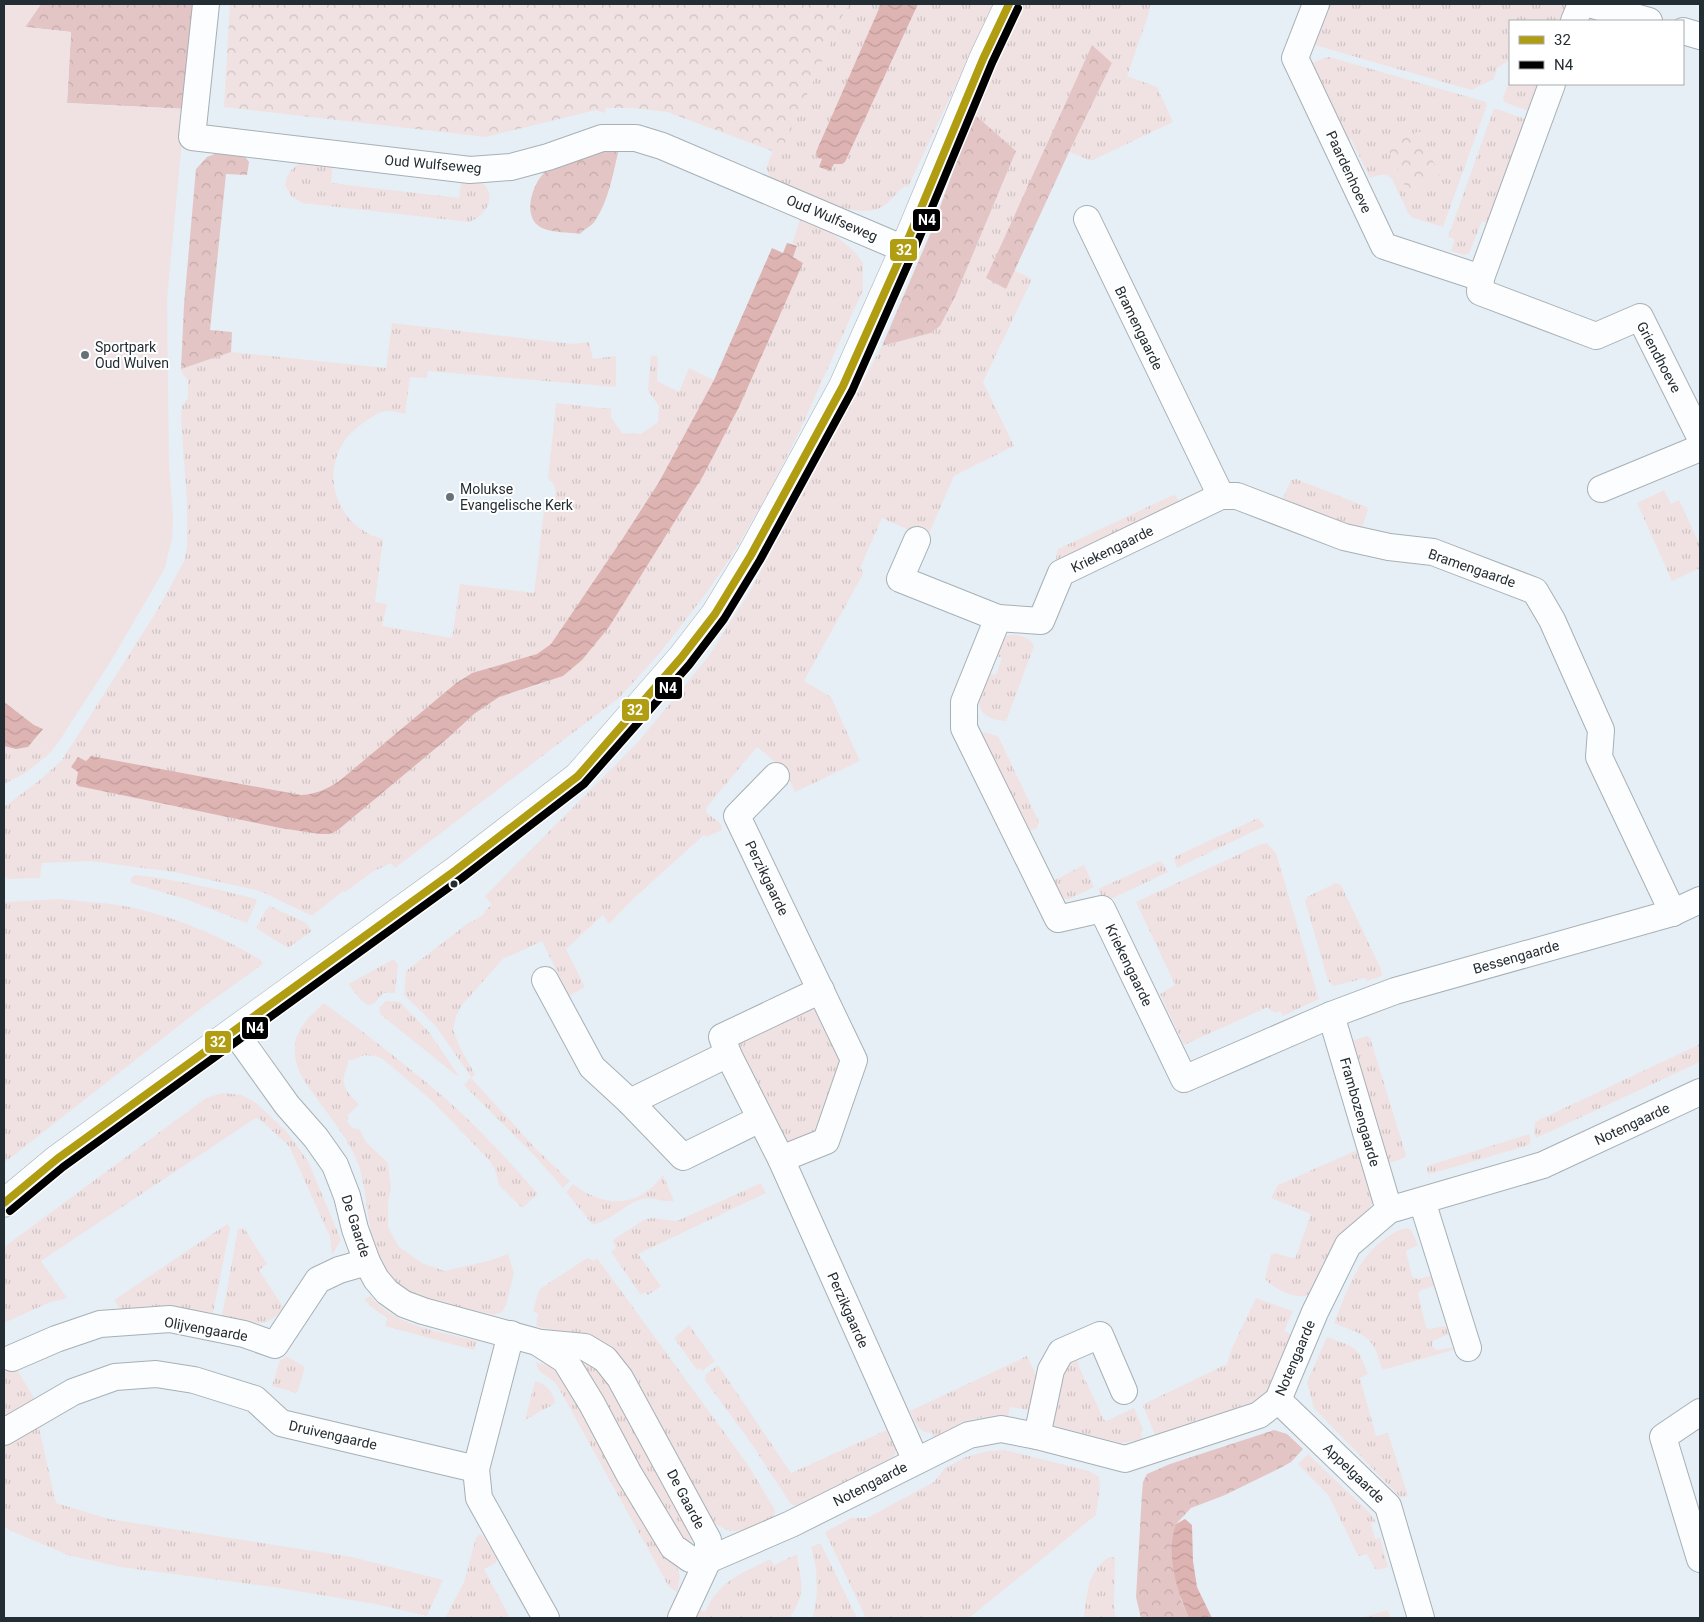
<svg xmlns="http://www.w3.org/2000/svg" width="1704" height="1622" font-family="Roboto,sans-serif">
<defs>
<pattern id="grass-tufts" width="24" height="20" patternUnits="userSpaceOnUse" patternTransform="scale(1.25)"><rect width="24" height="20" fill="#f0e2e3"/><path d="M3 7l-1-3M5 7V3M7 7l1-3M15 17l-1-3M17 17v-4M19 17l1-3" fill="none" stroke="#cec2c3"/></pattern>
<pattern id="forest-crowns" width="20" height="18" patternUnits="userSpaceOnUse" patternTransform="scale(1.25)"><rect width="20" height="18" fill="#e4c5c5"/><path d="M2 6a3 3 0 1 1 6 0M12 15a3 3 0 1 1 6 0" fill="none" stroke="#c3aaaa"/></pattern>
<pattern id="park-crowns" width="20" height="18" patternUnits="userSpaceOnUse" patternTransform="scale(1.25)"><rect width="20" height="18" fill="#f0e2e3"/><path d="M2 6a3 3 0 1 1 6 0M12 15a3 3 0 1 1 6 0" fill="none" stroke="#cec2c3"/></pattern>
<pattern id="water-waves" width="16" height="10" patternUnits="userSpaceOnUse" patternTransform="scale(1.25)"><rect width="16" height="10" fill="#deb4b2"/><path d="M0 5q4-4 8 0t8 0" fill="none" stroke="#be9b9a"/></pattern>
</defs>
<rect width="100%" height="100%" fill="#e6eff5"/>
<!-- grass -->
<g fill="url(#grass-tufts)">
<path d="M848 4H881L816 152C825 158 834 168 845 162L918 4H994L908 187 906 186C896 191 891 203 880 208 854 221 794 188 770 177L766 168 773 151 780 154Z"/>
<path d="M1024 4H1150L1149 13 1127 76 1157 87 1173 122 1093 160H1089L1069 152 1112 63 1092 46 987 277 1006 289 1014 270 1032 279 983 382 1014 446 954 476 927 538 882 518 860 568 863 571V574L804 681 831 697 860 761 795 792 785 770 757 747 706 808 707 813 721 824 722 830 706 837 704 835 633 899 609 924 603 915 566 949 585 987 569 996 542 941 503 959 462 1005 456 1016 453 1030 461 1050 475 1074 471 1078 538 1151 570 1181 563 1188 533 1154 464 1085 471 1077 435 1025 404 995 406 971 471 921 472 922 485 913 484 911 492 905 485 896 638 742 708 657 749 593 882 346 931 333 940 326 955 297 1016 151 974 114Z"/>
<path d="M1326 4H1570L1565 21H1510V60L1497 68 1494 79 1471 90 1311 44Z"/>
<path d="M1329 57 1486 102 1487 105 1443 227 1413 218 1408 213 1392 179C1384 172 1379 175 1370 178L1351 139 1344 141 1308 64Z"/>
<path d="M1509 81 1510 84H1541L1531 112 1504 102 1503 98Z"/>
<path d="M1494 108 1528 120 1489 224 1482 221 1471 249 1469 253 1464 255 1451 251 1454 242 1453 238 1448 237Z"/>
<path d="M303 162H333L331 183 459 198 462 177C468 178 476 179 481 182 499 195 486 216 469 222L302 203 291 196 285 185C287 173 292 167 303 162Z"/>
<path d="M801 216 825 227 854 251 863 263V290L800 430 769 492 733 554 707 592 659 654 620 697 395 868 391 863 374 871 345 892 343 891 313 915H310L260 891 174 872 90 861 42 863 40 878 8 879 4 876V807L40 780 62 760 158 609 184 561 187 547V502L181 418 182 406 188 398V380L183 375 181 369 231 352 386 368 392 323 573 344 589 342 593 359 616 356V387L428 371 427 378 410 377 405 414C399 413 391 410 386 411 378 412 369 419 362 424 315 455 329 526 383 539L375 602 387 604 382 626 452 638 460 584 534 593 544 511C555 503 561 488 548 478L556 403 611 409V417L622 433 641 434 658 422 659 406 648 391 651 355 658 357 657 381 679 392 689 368 714 380 659 482 623 538 551 644 538 654 472 673 455 684 338 782 327 789 314 794 301 795 91 757 86 761 78 757 71 767 78 772 76 783 79 786 280 828 330 834 338 830 448 738 474 714 499 697 548 682 582 660 608 627 703 476 739 407 803 263 793 257 797 246 792 244Z"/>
<path d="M1296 479 1367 507 1368 510 1361 530 1282 501 1291 480Z"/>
<path d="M1664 490 1671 504 1679 500 1700 545V568L1672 581 1637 503Z"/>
<path d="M1173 495 1176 496 1182 507 1055 563 1058 549Z"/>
<path d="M1011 635C1020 635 1030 637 1034 646L1006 721C999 721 993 719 987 716 971 706 983 686 988 673L996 675 1002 658 994 655C998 645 1000 637 1011 635Z"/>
<path d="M984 732 998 736 1039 822 1037 828 1026 832 979 734Z"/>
<path d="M35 740 49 754 27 772 4 784V746C17 749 25 750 35 740Z"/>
<path d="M1258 818 1265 826 1177 868 1174 859 1176 856Z"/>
<path d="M1267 843 1276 853 1319 999 1283 1016 1280 1011 1276 1013 1271 1011 1268 1007 1184 1045 1160 994 1175 985 1136 902 1261 844Z"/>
<path d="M1160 861 1164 865 1168 872 1109 900 1102 897 1098 889Z"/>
<path d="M1084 865 1094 887 1069 899H1062L1053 881Z"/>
<path d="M135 875C175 879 217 889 256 899L257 901 247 923 185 899 131 883V878Z"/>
<path d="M1336 883 1341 885 1381 969 1382 976 1367 981 1365 978 1334 986 1328 981 1305 901 1307 897Z"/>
<path d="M59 899C87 902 116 903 143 910 185 921 224 938 261 960L263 964 199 1010 4 1163V902Z"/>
<path d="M270 906 306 923 312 931 288 948 256 928 266 910Z"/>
<path d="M394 959 398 965 395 993H383L374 1004 368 1005 360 999 348 984Z"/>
<path d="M386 1001 400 1002 429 1032 458 1075 457 1076 380 1014 379 1008Z"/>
<path d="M324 1003C366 1034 408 1066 447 1100 480 1129 509 1161 538 1194L522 1208 499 1185 495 1170 490 1161 432 1101 383 1059 375 1056 364 1055 353 1060H348C348 1065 347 1067 345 1072 340 1086 349 1095 359 1104L348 1115 347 1121 352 1128 359 1129 366 1142 388 1163 391 1188 388 1202V1227L399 1247 422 1263 444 1271 488 1261 508 1254 514 1273 506 1305 502 1312 494 1315 489 1314C463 1308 411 1300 393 1281 364 1249 371 1204 359 1166 350 1141 332 1120 317 1099 307 1085 297 1073 295 1056 292 1032 307 1018 324 1003Z"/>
<path d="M805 1008 814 1010 820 1014 840 1057V1067L820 1131 789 1145 739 1048 741 1041Z"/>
<path d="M1367 1036 1370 1038 1406 1155 1404 1158 1389 1163 1352 1041Z"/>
<path d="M1700 1044V1062L1536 1138 1534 1133 1535 1122Z"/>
<path d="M222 1093 241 1095 255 1102 287 1132 308 1161 341 1240 332 1255 330 1237 289 1146 257 1117 41 1261 67 1298 48 1303 4 1323V1247L206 1098Z"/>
<path d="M1529 1134 1531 1141 1529 1145 1430 1174 1427 1173V1166Z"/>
<path d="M1362 1148 1374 1201C1365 1216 1348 1224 1338 1238 1326 1255 1318 1276 1309 1295 1298 1300 1270 1288 1265 1278L1271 1255 1275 1253 1295 1259 1311 1214 1271 1198 1278 1185Z"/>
<path d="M663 1175 674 1201C663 1203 653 1196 642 1199 625 1204 612 1220 595 1224H592L566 1192 573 1184C604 1208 638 1209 663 1175Z"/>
<path d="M761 1183 766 1193 638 1254 661 1286 648 1295 645 1292 641 1295 611 1252 616 1248 613 1241 614 1239 644 1220 651 1218 677 1221Z"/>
<path d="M227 1224 230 1227 213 1313 152 1306 121 1310 114 1300Z"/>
<path d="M244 1228 267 1264 259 1270 283 1307C267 1333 246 1322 222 1316L238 1229Z"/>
<path d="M1408 1228 1411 1230 1418 1245 1406 1251 1412 1276 1417 1279 1431 1276 1435 1286 1421 1290 1418 1294 1426 1327 1430 1329 1445 1326 1449 1334 1433 1341 1432 1346 1437 1350 1456 1347 1457 1349 1383 1370C1379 1363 1378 1354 1374 1347 1367 1333 1347 1329 1334 1323 1347 1292 1357 1257 1386 1238 1393 1233 1399 1229 1408 1228Z"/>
<path d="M587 1258 590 1259 593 1261 597 1258 748 1465 775 1510C775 1513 774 1516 773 1518 767 1525 740 1532 732 1531 723 1529 717 1525 710 1520L613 1348 605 1343 536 1326 538 1314 533 1311 538 1293 540 1289Z"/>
<path d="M370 1296C397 1327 439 1331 477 1341L474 1350 385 1326 387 1318 374 1309 364 1300Z"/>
<path d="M1256 1298 1293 1311 1284 1331 1292 1335 1267 1391 1260 1397 1253 1402 1155 1435 1143 1406 1146 1403 1227 1364 1232 1348Z"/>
<path d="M689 1325 715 1361 702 1371 700 1368 697 1370 674 1338Z"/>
<path d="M1327 1337C1356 1348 1357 1344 1368 1374L1360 1378 1376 1436 1388 1433 1408 1496 1400 1497 1314 1408 1307 1382Z"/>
<path d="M4 1348 37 1403 4 1421Z"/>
<path d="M286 1356 305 1367 297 1393 272 1386 280 1360 284 1359Z"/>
<path d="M1027 1356 1041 1385 1035 1411 1010 1407 1008 1416 979 1418 966 1421 934 1438 931 1433C918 1433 915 1422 910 1411Z"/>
<path d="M585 1359 603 1375 695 1535C691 1542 688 1542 681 1542L580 1362Z"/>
<path d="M1078 1360 1079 1367 1104 1420 1106 1421 1134 1408 1143 1429 1141 1433 1142 1439 1121 1443 1051 1425 1049 1423 1067 1367 1069 1364Z"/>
<path d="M536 1362 549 1366 561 1374 676 1564 680 1576 677 1592 669 1587 557 1385 552 1380 538 1370Z"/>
<path d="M718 1365 791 1473 891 1428C896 1439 900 1446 893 1457L801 1505 795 1506 790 1503 749 1440 704 1379 707 1377 705 1375Z"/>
<path d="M535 1381C545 1383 553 1392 555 1402L554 1404 525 1420Z"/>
<path d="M51 1420 39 1428 56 1503 109 1519 352 1557 443 1580 427 1616 375 1604 273 1587 120 1567 68 1555 11 1531 4 1526V1443Z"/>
<path d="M1005 1450 1089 1471 1099 1477 1100 1487 1096 1515 969 1618H866L825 1532 851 1518H867L934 1482 945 1468 966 1457 988 1451Z"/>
<path d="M1308 1454 1370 1513 1376 1522 1371 1523 1375 1539 1380 1538 1388 1567 1378 1570 1375 1569 1367 1554 1359 1556 1357 1554 1329 1496 1298 1464Z"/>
<path d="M479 1534 483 1536 497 1559 496 1563 484 1569 510 1618H445L464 1582 476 1538Z"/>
<path d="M818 1544H821L857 1618H815L813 1616C819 1593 818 1570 811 1547Z"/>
<path d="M797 1554C801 1584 807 1591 790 1618H692L696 1609 705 1612C720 1580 741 1574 770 1559L774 1565Z"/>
<path d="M1110 1557H1113L1115 1560 1114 1608 1116 1618H1084C1086 1598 1088 1567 1110 1557Z"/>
<path d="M1388 1610 1391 1618H1360Z"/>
</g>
<!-- forest -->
<g fill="url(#forest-crowns)">
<path d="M41 4H198L185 109 67 103 71 32 25 27Z"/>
<path d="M1092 45 1112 63 1069 152 1006 289 986 278Z"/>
<path d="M974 114 1016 151 955 297 940 326 931 333 882 346 931 232Z"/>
<path d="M619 149C613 173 609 200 595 221 592 226 584 229 580 234 569 232 552 233 542 228 521 218 532 183 546 171 550 167 558 166 563 164 582 157 599 151 619 149Z"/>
<path d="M215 154H243L249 162 247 175 226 174 210 330 232 332 231 352 181 369 184 305 196 169 207 157Z"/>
<path d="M1274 1430 1287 1434 1303 1449 1291 1462 1284 1466 1225 1495 1191 1508 1176 1524 1181 1600 1189 1618H1141L1136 1597 1142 1493 1143 1482 1147 1474 1170 1464Z"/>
</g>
<!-- park -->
<g fill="url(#park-crowns)">
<path d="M230 4H848L780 154 667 112 633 108H606L604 113 596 110 486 137 224 107Z"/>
<path d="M1419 131 1440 176 1408 192 1387 147Z"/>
</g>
<!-- garden -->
<path fill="#f0e2e3" d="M4 4H41L25 27 71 32 67 103 185 109 167 300 169 464 173 517 172 538 165 568 114 656 58 743 49 754 35 740 42 729 34 725 4 702Z"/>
<!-- water -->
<g fill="url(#water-waves)">
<path d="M881 4H918L845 162 842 164H834L830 171 819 167 822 159 817 157 816 152Z"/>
<path d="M787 243 797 246 793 257 803 263 739 407 703 476 609 627 582 660 563 676 499 697 474 714 448 738 338 830 330 834H320L280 828 78 786 76 783 78 772 71 767 78 757 86 761 91 756 301 795C316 794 325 790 338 782L455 684 472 673 537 654 551 644 623 538 659 482 714 380 772 248 783 253Z"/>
<path d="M4 702 34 725 43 729 28 747 16 749 4 746Z"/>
<path d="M1185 1519 1192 1525 1193 1561 1197 1587 1212 1618H1189C1177 1591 1165 1554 1176 1524Z"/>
</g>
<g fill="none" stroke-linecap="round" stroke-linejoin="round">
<!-- street casing -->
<g stroke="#a7b0b6" stroke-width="28">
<g id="street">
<path d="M206 4 192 137 470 170 511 167 548 157 602 138H636L662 146 904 249"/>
<path d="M1316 4 1295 58 1384 246 1481 278 1552 84"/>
<path d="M1589 4 1649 21"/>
<path d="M1574 21 1581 4"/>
<path d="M1683 31 1700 36"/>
<path d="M1087 219 1221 496H1237L1344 537 1389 547 1433 552 1535 591 1552 620 1601 730 1599 757 1673 913"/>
<path d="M1481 278 1480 292 1596 336 1640 317 1700 437"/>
<path d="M1601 489 1700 448"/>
<path d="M1221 496 1061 573 1041 621 998 618 964 702V728L1058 919 1102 909 1184 1079 1331 1015 1395 991 1672 913 1700 900"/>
<path d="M917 540 900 579 998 618"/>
<path d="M776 776 737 816 854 1060 826 1141 781 1159 916 1461"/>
<path d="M545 980 592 1067 630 1102 683 1157 760 1119"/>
<path d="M1331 1015 1389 1210"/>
<path d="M234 1031 287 1105 316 1138 335 1165 347 1196 355 1229 367 1262 376 1279 387 1292 404 1304 423 1311 537 1342 565 1360 592 1404 629 1474 673 1547 690 1559 708 1560 791 1524 969 1435 1001 1429 1037 1436 1125 1459 1259 1415 1278 1400 1315 1312 1348 1245 1389 1210 1543 1165 1700 1092"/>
<path d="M630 1102 728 1054"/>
<path d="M781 1159 728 1054 722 1037 821 990"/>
<path d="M1422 1201 1468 1348"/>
<path d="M542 1343 585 1347 605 1359 620 1378 708 1540V1560L681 1618"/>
<path d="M12 1358 56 1339 100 1324 170 1319 244 1334 275 1345 318 1280 339 1270 367 1262"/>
<path d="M1278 1400 1388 1506 1421 1618"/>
<path d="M1700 1412 1663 1437 1700 1559"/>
<path d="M4 1432 73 1392 115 1377 156 1374 194 1380 255 1399 281 1423 476 1469 511 1334"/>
<path d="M1037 1436 1051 1370 1061 1352 1100 1335 1124 1391"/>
<path d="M476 1469 479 1498 546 1618"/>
</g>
</g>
<!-- secondary casing -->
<g stroke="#a7b0b6" stroke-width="29">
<path id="secondary" d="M4 1203 57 1159 456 870 578 776 681 658 715 614 751 555 843 386 904 249 983 59 1009 4"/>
</g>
<!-- street -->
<use href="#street" stroke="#fbfdfe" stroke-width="26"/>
<!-- secondary -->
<use href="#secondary" stroke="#fbfdfe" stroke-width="28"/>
<!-- bus-1 casing -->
<g stroke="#fff" stroke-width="11">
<path id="bus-1" d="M4 1203 57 1159 456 870 578 776 681 658 715 614 751 555 843 386 904 249 983 59 1009 4"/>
</g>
<!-- bus-2 casing -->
<g stroke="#fff" stroke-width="11">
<path id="bus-2" d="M10 1211 63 1167 462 878 584 784 689 665 724 619 760 560 852 391 913 253 992 63 1018 8"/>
</g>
<!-- bus-1 -->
<use href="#bus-1" stroke="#b09d12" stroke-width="8"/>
<!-- bus-2 -->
<use href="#bus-2" stroke="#000" stroke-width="8"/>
</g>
<!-- markers -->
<g fill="#677178" stroke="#fff" stroke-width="2">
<circle cx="85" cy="355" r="5"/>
<circle cx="450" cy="497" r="5"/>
</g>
<circle fill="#232d34" stroke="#fff" stroke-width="2" cx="454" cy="884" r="4.5"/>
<g text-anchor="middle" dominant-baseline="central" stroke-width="4" stroke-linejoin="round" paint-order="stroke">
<!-- street labels -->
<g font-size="14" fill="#232d34" stroke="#fff">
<text transform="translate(433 164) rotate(5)">Oud Wulfseweg</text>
<text transform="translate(1349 172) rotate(65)">Paardenhoeve</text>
<text transform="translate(832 218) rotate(23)">Oud Wulfseweg</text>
<text transform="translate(1139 328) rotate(64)">Bramengaarde</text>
<text transform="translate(1659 357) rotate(62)">Griendhoeve</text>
<text transform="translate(1112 549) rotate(-26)">Kriekengaarde</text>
<text transform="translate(1472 568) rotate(19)">Bramengaarde</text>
<text transform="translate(767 878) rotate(64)">Perzikgaarde</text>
<text transform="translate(1516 957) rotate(-16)">Bessengaarde</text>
<text transform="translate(1129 965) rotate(64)">Kriekengaarde</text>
<text transform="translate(1360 1112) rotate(74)">Frambozengaarde</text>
<text transform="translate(1632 1124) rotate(-25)">Notengaarde</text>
<text transform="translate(356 1226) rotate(72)">De Gaarde</text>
<text transform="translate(848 1310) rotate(66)">Perzikgaarde</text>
<text transform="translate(206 1329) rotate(10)">Olijvengaarde</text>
<text transform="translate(1295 1358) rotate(-67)">Notengaarde</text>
<text transform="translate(333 1435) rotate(13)">Druivengaarde</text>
<text transform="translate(1354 1473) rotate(44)">Appelgaarde</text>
<text transform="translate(870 1484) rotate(-27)">Notengaarde</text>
<text transform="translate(686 1499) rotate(62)">De Gaarde</text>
</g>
<!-- poi labels -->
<g font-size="14" fill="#232d34" stroke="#fff" text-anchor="start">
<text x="95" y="347">Sportpark<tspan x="95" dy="16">Oud Wulven</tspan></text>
<text x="460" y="489">Molukse<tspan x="460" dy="16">Evangelische Kerk</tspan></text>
</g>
</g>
<g stroke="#fff" stroke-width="2">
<rect x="912" y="208" width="29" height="24" rx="5" fill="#000"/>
<rect x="889" y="238" width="29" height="24" rx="5" fill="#b09d12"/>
<rect x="654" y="676" width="29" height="24" rx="5" fill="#000"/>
<rect x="621" y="698" width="29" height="24" rx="5" fill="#b09d12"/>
<rect x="241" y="1016" width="28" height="24" rx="5" fill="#000"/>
<rect x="204" y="1030" width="28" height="24" rx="5" fill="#b09d12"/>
</g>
<g font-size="14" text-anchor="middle" font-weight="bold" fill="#fff">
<text x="927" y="225">N4</text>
<text x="904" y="255">32</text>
<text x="668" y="693">N4</text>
<text x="635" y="715">32</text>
<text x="255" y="1033">N4</text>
<text x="218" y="1047">32</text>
</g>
<!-- border -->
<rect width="1704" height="1622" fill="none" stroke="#232d34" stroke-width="10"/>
<!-- legend -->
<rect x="1509" y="20" width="175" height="65" fill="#ffffff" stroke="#a7abae"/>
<rect x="1519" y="36" width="25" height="8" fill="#b09d12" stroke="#a7abae"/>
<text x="1554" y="45" font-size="15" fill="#232d34">32</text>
<rect x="1519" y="61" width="25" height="8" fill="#000000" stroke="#a7abae"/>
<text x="1554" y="70" font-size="15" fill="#232d34">N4</text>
</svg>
